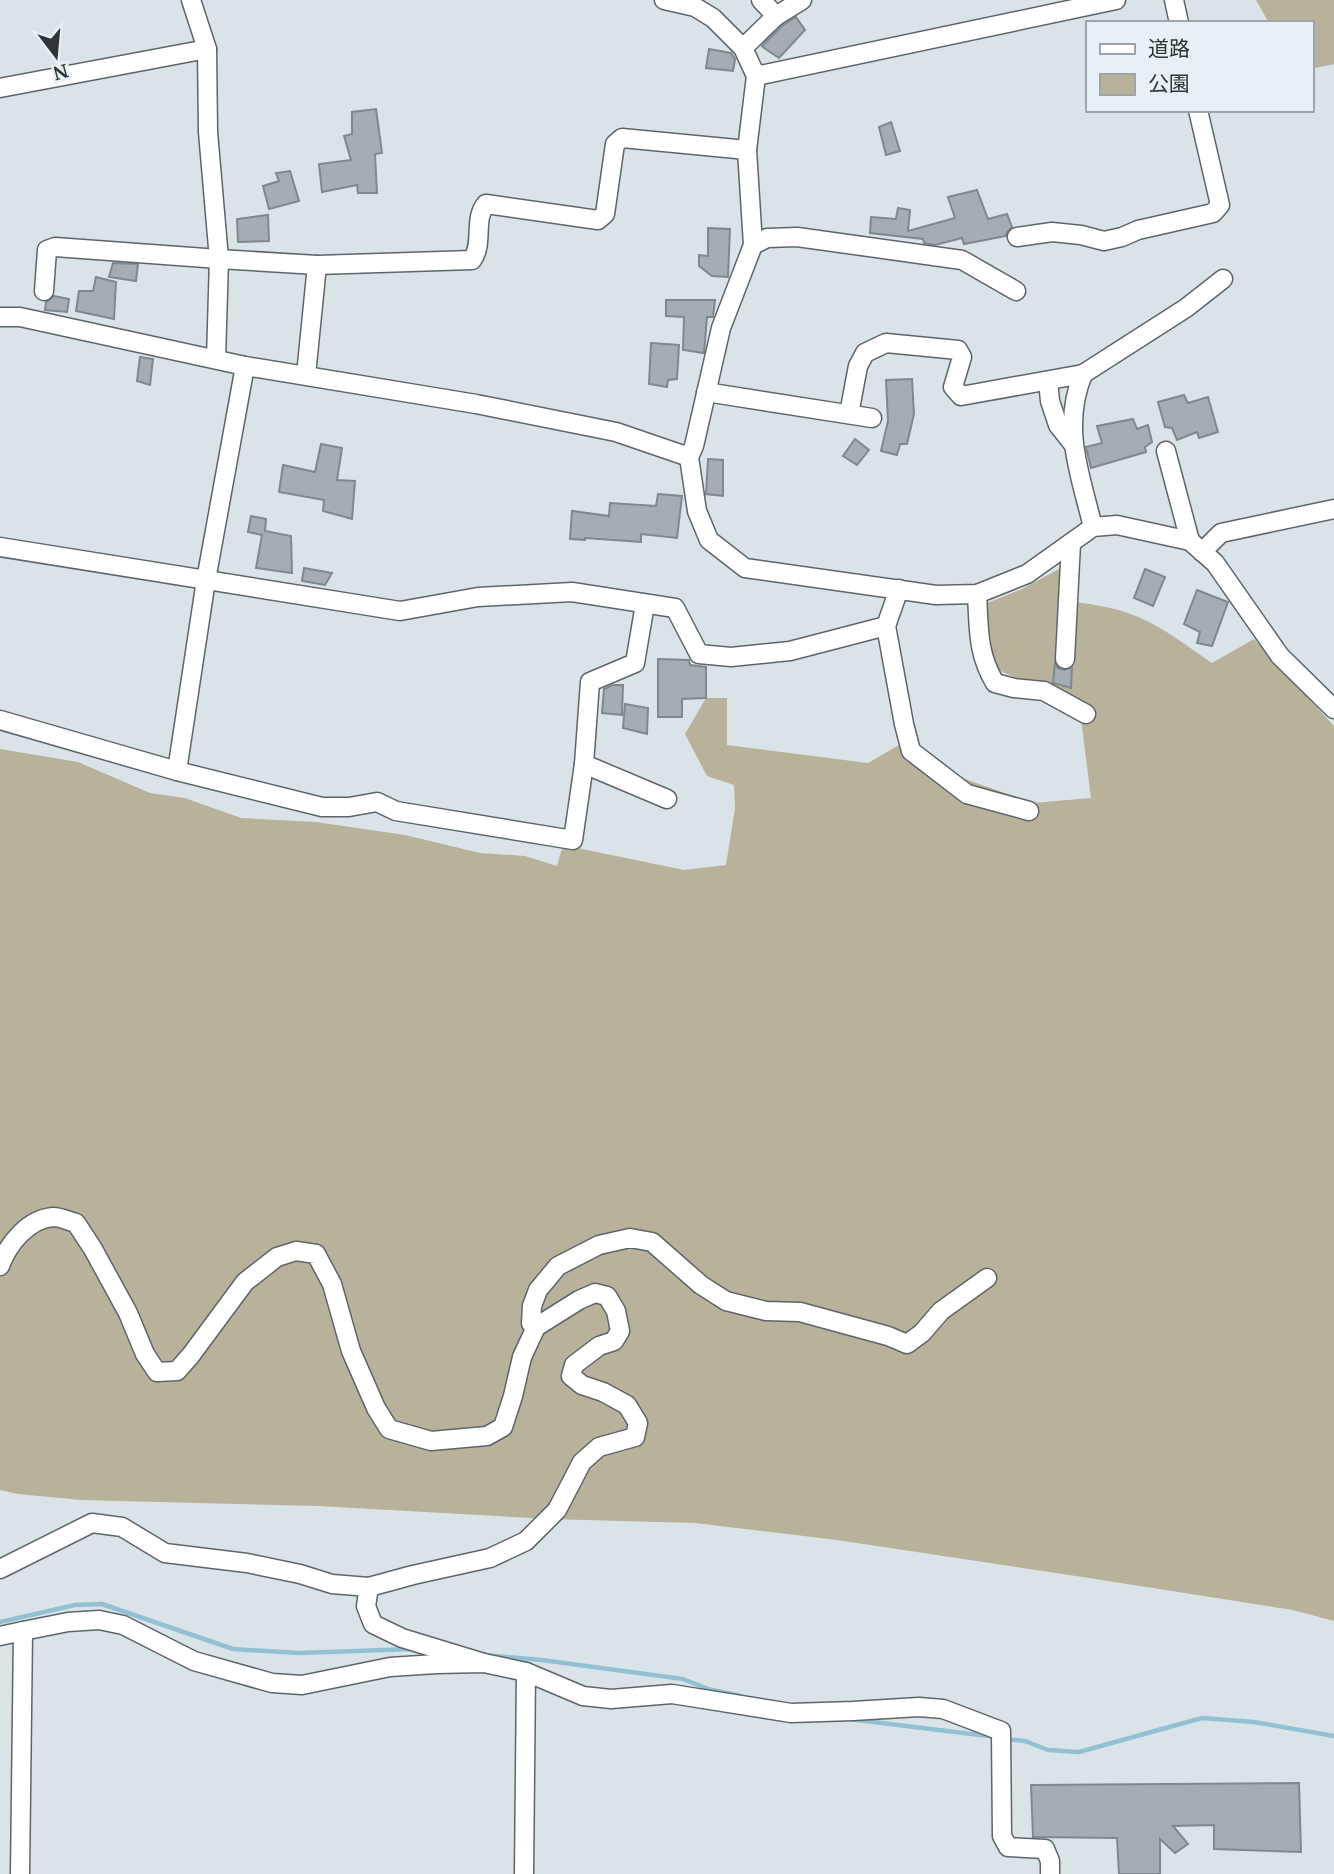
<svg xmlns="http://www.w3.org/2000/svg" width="1334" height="1874" font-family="'Noto Serif','Noto Sans JP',serif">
<rect width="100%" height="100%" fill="#dae4e8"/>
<!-- green -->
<g fill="#b8b29a">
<path d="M1256 0H1334V64L1311 69V23H1269Z"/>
<path d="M1059 569 1075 602C1096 605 1118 608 1138 617 1163 627 1190 648 1212 663L1254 639 1334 726V1621L1293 1610 1089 1578 837 1540 695 1523 548 1519 318 1506 81 1500 18 1494 0 1490V749L78 762 150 793 185 798 241 818 316 822 405 835 480 853 525 856 557 866 563 845 684 870 726 865 735 808 734 785 707 776 685 734 706 698H727V745L868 763 906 741 965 779 1033 803 1091 798 1081 719 1056 688 1017 678 998 670 984 640 987 603 1020 590Z"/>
</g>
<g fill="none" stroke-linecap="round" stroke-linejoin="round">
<!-- stream -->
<g stroke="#92c1d4" stroke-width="4.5">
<path d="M0 1622 75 1605 102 1604 233 1649 299 1653 413 1649"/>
<path d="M484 1655 542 1660 683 1679 708 1689 741 1696"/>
<path d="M849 1719 996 1737"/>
<path d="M1005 1739 1025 1741 1048 1750 1079 1752 1202 1718 1254 1722 1334 1736"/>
</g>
</g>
<!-- building -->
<g fill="#a4adb1" stroke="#7f888c" stroke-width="2">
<path d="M796 17 805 30 779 58 764 48 762 46 783 25Z"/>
<path d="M709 49 731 53 735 59 733 71 706 68Z"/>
<path d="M376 109 382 153 375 154 377 193H358L357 185 322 192 319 164 351 160 344 136 352 134V112Z"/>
<path d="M891 122 900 151 886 155 879 127Z"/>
<path d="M290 171 299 201 269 209 263 186 279 181 276 173Z"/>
<path d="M977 190 988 219 1007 214 1012 227 1007 232 1006 236 964 244 962 238 935 245 924 243 923 239 870 233 871 217 896 219 898 208 910 210 908 231 955 218 948 197Z"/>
<path d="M268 215 269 241 238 242 237 219Z"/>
<path d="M708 228 730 229 728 277 712 276 699 266V255L708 256Z"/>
<path d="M113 263 138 264 136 281 109 277Z"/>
<path d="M96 277 116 282 114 319 76 311 79 291H93Z"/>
<path d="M54 296 69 299 67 312 45 310 46 302Z"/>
<path d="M666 300H715L713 317H707L704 353 683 350 684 317 666 316Z"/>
<path d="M651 343 679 345 677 379 668 380 667 387 649 384Z"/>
<path d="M140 357 153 359 150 385 137 381Z"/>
<path d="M912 379 914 414 907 444H900L897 455 881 451 888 421 886 380Z"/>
<path d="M1184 395 1188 403 1208 397 1218 432 1199 438 1197 432 1177 440 1172 428 1165 427 1158 402Z"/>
<path d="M1133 419 1137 429 1148 425 1152 442 1145 447 1146 452 1091 468 1086 447 1102 443 1097 426Z"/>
<path d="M855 439 869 450 857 465 843 456Z"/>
<path d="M321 444 342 448 337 480 355 481 352 519 323 511 324 500 279 492 283 465 315 472Z"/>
<path d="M708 459 723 460V496L706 494Z"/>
<path d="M658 494 682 496 677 538 641 534V542L585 538V540L570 539 572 511 609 516 610 503 656 506Z"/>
<path d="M251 516 266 519 265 531 291 536 292 573 256 568 262 535 248 532Z"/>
<path d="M304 568 332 573 325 585 302 581Z"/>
<path d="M1145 569 1165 577 1153 606 1134 598Z"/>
<path d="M1197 590 1228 602 1212 646 1197 643 1200 632 1184 624Z"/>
<path d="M658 659 689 660 690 665 706 667V698L682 699V717H658Z"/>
<path d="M1055 663 1058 668 1064 670 1072 667 1071 688 1053 683Z"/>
<path d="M613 685H623L622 715 602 713 604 689Z"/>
<path d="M625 704 648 708 647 734 623 728Z"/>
<path d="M1299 1783 1301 1852 1214 1849V1825L1173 1826 1188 1844 1175 1853 1160 1839V1874H1119L1117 1838 1033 1837 1031 1785Z"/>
</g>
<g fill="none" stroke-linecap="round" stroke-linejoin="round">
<!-- minor casing -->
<g stroke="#5d6568" stroke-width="21">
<g id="minor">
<path d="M191 0 207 49 208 132 219 259 216 359"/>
<path d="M664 0 695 7 713 18 743 48 756 76 747 150 753 245 721 328 694 446 689 457 697 511 709 540 745 568 936 595 977 594 1027 574 1093 527 1117 525 1190 541 1215 563 1280 656 1334 709"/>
<path d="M1174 0 1179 23"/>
<path d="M776 16 802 0"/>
<path d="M743 48 776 16 761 0"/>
<path d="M756 76 1116 0"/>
<path d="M0 88 207 49"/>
<path d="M1017 237 1052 232 1081 235 1104 241 1122 237 1138 230 1213 213 1220 205 1198 110"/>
<path d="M753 245 767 238 797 237 962 260 1016 291"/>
<path d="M44 291 47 250 55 247 219 259 317 265 472 260C484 244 473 219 486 204L598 220 605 214 615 144 622 138 747 150"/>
<path d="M0 317H20L245 366 476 404 616 432 689 457"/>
<path d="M1083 374C1061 427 1080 474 1093 527"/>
<path d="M306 375 317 265"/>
<path d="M1048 381 1050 401 1058 425 1073 444"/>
<path d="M706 392 872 418"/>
<path d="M849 414 858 366 865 353 886 343 958 350 962 357 953 387 961 396 1083 374 1186 308 1223 279"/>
<path d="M1166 451 1190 541"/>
<path d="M0 547 400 611 478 597 572 592 675 608 699 654 731 657 790 651 886 626 899 589"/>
<path d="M1202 552 1221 533 1334 509"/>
<path d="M977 594C979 628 977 653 995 683L1014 688 1044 691 1086 714"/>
<path d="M645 604 635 663 590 682 584 764 667 799"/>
<path d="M886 626 904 724 911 751 967 794 1029 811"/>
<path d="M1065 659 1071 543"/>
<path d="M0 720 177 771 322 807H349L377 802 396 811 573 840 584 764"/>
<path d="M177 771 206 580 245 366"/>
<path d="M0 1266C8 1244 28 1219 53 1217 60 1217 69 1221 76 1223L93 1249 128 1313 145 1354 157 1372 177 1371 191 1355 245 1282 277 1257 296 1251 316 1254 332 1284 351 1351 376 1408 389 1429 431 1441 487 1436 503 1427 513 1396 522 1357 536 1327"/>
<path d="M0 1569 92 1523 122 1527 165 1553 247 1563 300 1574 332 1584 369 1587"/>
<path d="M23 1631 68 1622 99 1620 123 1625 194 1661 272 1683 302 1685 390 1667 436 1664 484 1663 526 1672 524 1874"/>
<path d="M0 1636 23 1631 20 1874"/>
<path d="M484 1663 402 1638 373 1624 366 1606 369 1587 413 1575 490 1558 526 1541 557 1510 582 1462 599 1447 635 1437 638 1423 627 1405 603 1392 582 1385 571 1376 574 1365 599 1346 614 1341 620 1331 616 1311 607 1296 595 1293 579 1300 536 1327 531 1323 532 1306 538 1290 558 1266 599 1245 630 1238 652 1242 701 1285 726 1301 766 1311 800 1312 888 1336 907 1344 922 1333 941 1311 987 1278"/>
<path d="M526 1672 583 1696 611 1699 672 1694 791 1713 853 1711 919 1707 943 1709 1001 1731 1002 1836 1008 1847 1045 1849 1050 1861V1874"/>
</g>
</g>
<!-- minor -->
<use href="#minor" stroke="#fff" stroke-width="18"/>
</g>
<!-- legend -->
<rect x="1086" y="21" width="228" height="91" fill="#e7f1f5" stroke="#9ea5a9" stroke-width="2"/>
<rect x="1100" y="44" width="35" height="10" fill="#ffffff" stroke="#9ea5a9" stroke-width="2"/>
<text x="1148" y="56" font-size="21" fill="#313436">道路</text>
<rect x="1100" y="74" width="35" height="21" fill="#b8b29a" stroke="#9ea5a9" stroke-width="2"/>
<text x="1148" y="91" font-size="21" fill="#313436">公園</text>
<!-- north arrow -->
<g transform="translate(56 56) rotate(164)" stroke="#e7f1f5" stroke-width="5" paint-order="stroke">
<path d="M0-5L12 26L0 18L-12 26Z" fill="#313436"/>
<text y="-10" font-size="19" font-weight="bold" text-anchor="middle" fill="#313436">N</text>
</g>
</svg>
